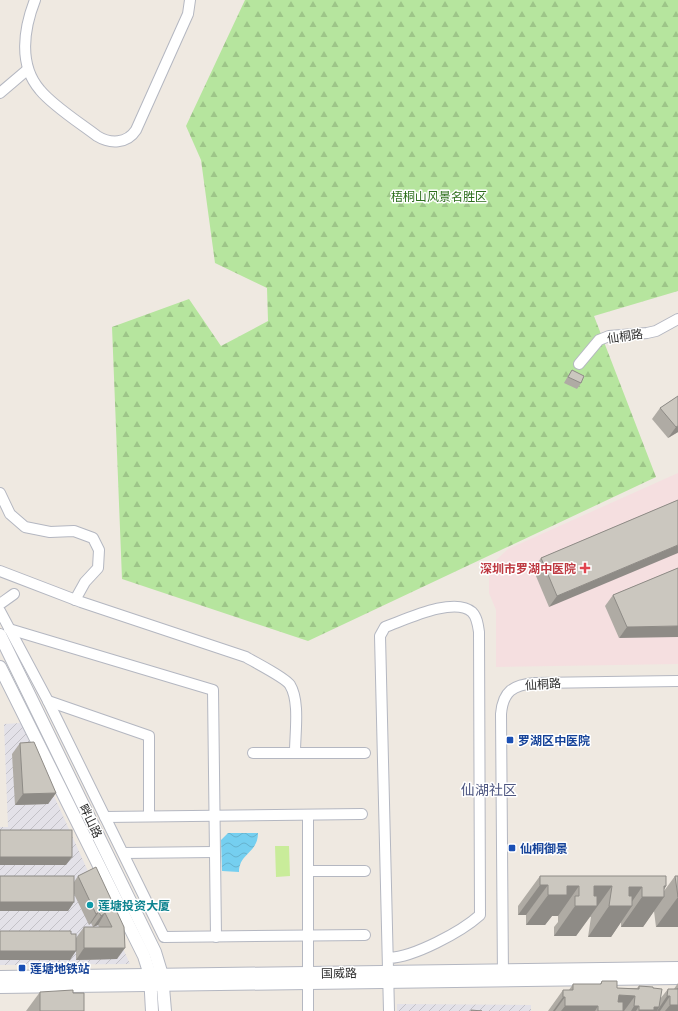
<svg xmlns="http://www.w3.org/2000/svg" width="678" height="1011" font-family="Mulish,'Noto Sans SC',sans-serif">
<defs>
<pattern id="industrial-furrows" width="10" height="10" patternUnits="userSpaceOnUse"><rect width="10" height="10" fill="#e3e1e8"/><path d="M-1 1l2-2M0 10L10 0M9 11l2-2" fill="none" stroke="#c3c1c7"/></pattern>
<pattern id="forest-firs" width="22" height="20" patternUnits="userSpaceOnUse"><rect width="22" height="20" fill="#b6e59e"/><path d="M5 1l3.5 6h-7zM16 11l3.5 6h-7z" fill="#9dc588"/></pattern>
<pattern id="water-waves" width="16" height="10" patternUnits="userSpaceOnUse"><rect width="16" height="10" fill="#75cff0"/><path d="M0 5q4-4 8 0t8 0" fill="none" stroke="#66b2ce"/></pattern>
</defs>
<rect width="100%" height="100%" fill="#efe9e1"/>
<!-- industrial -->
<g fill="url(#industrial-furrows)">
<path d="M21 723 130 964 0 965V827H8L4 724Z"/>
<path d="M397 1004 531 1005V1011H397Z"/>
</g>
<!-- medical -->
<path fill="#f5dfe0" d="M678 473V664L496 667V610L489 593V575L495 561 508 549Z"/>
<!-- forest -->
<path fill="url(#forest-firs)" d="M245 0H678V291L594 316 656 477 308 641 122 579 112 327 189 299 221 346 268 321 267 288 215 263 201 160 186 126Z"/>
<!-- pitch -->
<path fill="#c9ec9a" d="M275 846H289L290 876 276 877Z"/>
<!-- water -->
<path fill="url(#water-waves)" d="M228 833H258C258 853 239 853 239 872L222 871 221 840Z"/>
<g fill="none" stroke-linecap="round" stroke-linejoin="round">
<!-- minor casing -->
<g stroke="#b4b7c1" stroke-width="12">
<g id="minor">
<path d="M35 0C24 28 18 65 40 90 53 106 80 123 97 136 110 144 127 144 136 130L188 14 190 0"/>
<path d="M0 93 27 70"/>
<path d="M579 364 599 340 609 336 647 333 656 331 678 319"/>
<path d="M0 493 10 514 25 527 50 532 74 531 93 538 99 550 98 568 85 582 75 600"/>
<path d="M0 571 81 602 246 657C254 662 286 678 290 685 300 701 295 733 295 752"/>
<path d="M0 604 14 594"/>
<path d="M0 611 48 701 164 937 365 935"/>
<path d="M9 629 213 690 216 937"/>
<path d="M48 701 149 736V816"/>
<path d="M253 753H365"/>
<path d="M308 815V1011"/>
<path d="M105 817 362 814"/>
<path d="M124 853 214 852"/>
<path d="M308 871H365"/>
<path d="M389 958C414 957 461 932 480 915L479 632C478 625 477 617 472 612 454 596 405 620 385 627L380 636 389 1011"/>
<path d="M503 978 501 714C503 691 513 685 535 683L678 681"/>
</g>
</g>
<!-- tertiary casing -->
<g stroke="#b4b7c1" stroke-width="14">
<g id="tertiary">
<path d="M0 635 155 952 162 975 165 1011"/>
<path d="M0 667 144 956 150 975 152 1011"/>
<path d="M0 977 678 968"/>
<path d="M0 987 678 978"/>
</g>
</g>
<!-- minor -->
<use href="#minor" stroke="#fff" stroke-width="10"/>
<!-- tertiary -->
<use href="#tertiary" stroke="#fff" stroke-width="12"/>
</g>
<!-- wall -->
<g fill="#afaba4">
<path d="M572 370 581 383 577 389 564 383 568 376Z"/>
<path d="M678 396V432L668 438 652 419 660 408Z"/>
<path d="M678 500 549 607 533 569 541 558Z"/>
<path d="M678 568 619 638 605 606 613 595Z"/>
<path d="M20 743 56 793 48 804 15 805 12 754Z"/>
<path d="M78 876 124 927 117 959 76 960V938L84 927H99L98 925 93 927 91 923 89 925 74 894V902L68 911H0L74 882Z"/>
<path d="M540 876 666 886 664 890V891L675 876H678V927H656L654 911 643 927H621V922L611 937H588L591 917H590L576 936H554V927L558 922V916H552L545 925H526V915H518V906Z"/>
<path d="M602 981 617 988H637L639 986 653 988 660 999 668 989H674L678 983V1011H548L563 990H569L573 984H600Z"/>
<path d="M40 992 73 993 84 1011H26Z"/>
</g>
<!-- shaded-wall -->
<g fill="#8e8b86">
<path d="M678 426V432L668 438 676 427Z"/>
<path d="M678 545V553L549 607 557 596Z"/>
<path d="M678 626V637L619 638 627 627Z"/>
<path d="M56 793 48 804 15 805 23 794Z"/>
<path d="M0 857H72L66 865H0Z"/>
<path d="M540 885H548L526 915H518Z"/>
<path d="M567 886H579L558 916H552L545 925H526L548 895Z"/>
<path d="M594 886H612L576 936H554L575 906Z"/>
<path d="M664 886H666L659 897H664L643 927H621L642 897Z"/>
<path d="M629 887H642L629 906H632L611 937H588L609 906Z"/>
<path d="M678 897V927H656Z"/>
<path d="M0 902H74L68 911H0Z"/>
<path d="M99 912 91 923 89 925 96 914Z"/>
<path d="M105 913 98 925 93 927 101 916Z"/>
<path d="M84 948H125L117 959 76 960Z"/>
<path d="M0 951H76L70 960H0Z"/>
<path d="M619 995 635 996 624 1011H608Z"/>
<path d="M667 996H670L660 1011H657Z"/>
<path d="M563 997H565L555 1011H553Z"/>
<path d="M670 1005H678V1011H665Z"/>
<path d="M565 1006H598L595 1011H561Z"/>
<path d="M634 1006H639L636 1011H631Z"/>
<path d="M654 1007H659L657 1011H638L639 1010Z"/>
</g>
<!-- building -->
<g fill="#cbc7bf" stroke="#8e8b86">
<path d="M572 370 584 376 581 383 568 377Z"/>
<path d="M678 396V426L676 427 660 408Z"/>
<path d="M678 500V545L557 596 541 558Z"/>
<path d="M678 568V626L627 627 613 595Z"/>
<path d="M34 742 56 793 23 794 20 743Z"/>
<rect x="0" y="830" width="72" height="27"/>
<path d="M96 867 124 927 125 948H84V927H112L105 913 101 916 99 912 96 914 78 876Z"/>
<rect x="0" y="876" width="74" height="26"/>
<path d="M540 876H666V886H664V897H642V887H629V896H632V906H609L612 886H594V896H597V906H575V896H579V886H567V895H548V885H540Z"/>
<path d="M675 876H678V897Z"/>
<path d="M0 931H71V934H76V951H0Z"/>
<path d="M602 981H617V988L639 989V986L653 987V988L662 989 659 1007H654V1010H639V1006H634L635 996 619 995 618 1002H623V1011H598V1006H565V997H563V990H573V984H601Z"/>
<path d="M678 988V1005H670V996H667L668 989H678Z"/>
<path d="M73 990V993H84V1011H40V992Z"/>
<path d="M471 1010 482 1011H471Z"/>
</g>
<!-- markers -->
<path fill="#e0444e" stroke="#fff" stroke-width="1.5" d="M583 562h4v4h4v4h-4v4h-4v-4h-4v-4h4z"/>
<g fill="#1a4fb4" stroke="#fff" stroke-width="1.5">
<rect x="506" y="736" width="8" height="8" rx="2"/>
<rect x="508" y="844" width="8" height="8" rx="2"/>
<rect x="18" y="964" width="8" height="8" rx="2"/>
</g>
<circle fill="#0f9aa8" stroke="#fff" stroke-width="1.5" cx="90" cy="905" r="4"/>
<g text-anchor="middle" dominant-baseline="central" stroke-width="3" stroke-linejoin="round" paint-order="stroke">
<!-- park labels -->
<g font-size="12" fill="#2c6e1b" stroke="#fff">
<text x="439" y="196">梧桐山风景名胜区</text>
</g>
<!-- street labels -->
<g font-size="12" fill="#2e2e2e" stroke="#fff">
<text transform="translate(625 336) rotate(-8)">仙桐路</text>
<text transform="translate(543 684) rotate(-4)">仙桐路</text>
<text transform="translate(91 821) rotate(64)">畔山路</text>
<text transform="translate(339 973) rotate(-1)">国威路</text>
</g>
<!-- health labels -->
<g font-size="12" font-weight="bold" fill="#be3a42" stroke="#fff" text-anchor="end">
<text x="576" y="568">深圳市罗湖中医院</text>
</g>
<!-- transit labels -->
<g font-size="12" font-weight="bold" fill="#164399" stroke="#fff" text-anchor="start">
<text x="518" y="740">罗湖区中医院</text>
<text x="520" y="848">仙桐御景</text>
<text x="30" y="968">莲塘地铁站</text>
</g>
<!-- culture labels -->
<g font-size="12" font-weight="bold" fill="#0d838f" stroke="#fff" text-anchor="start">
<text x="98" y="905">莲塘投资大厦</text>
</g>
<!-- quarter labels -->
<g font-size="14" fill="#4d5680" stroke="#fff">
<text x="489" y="790">仙湖社区</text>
</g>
</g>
</svg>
